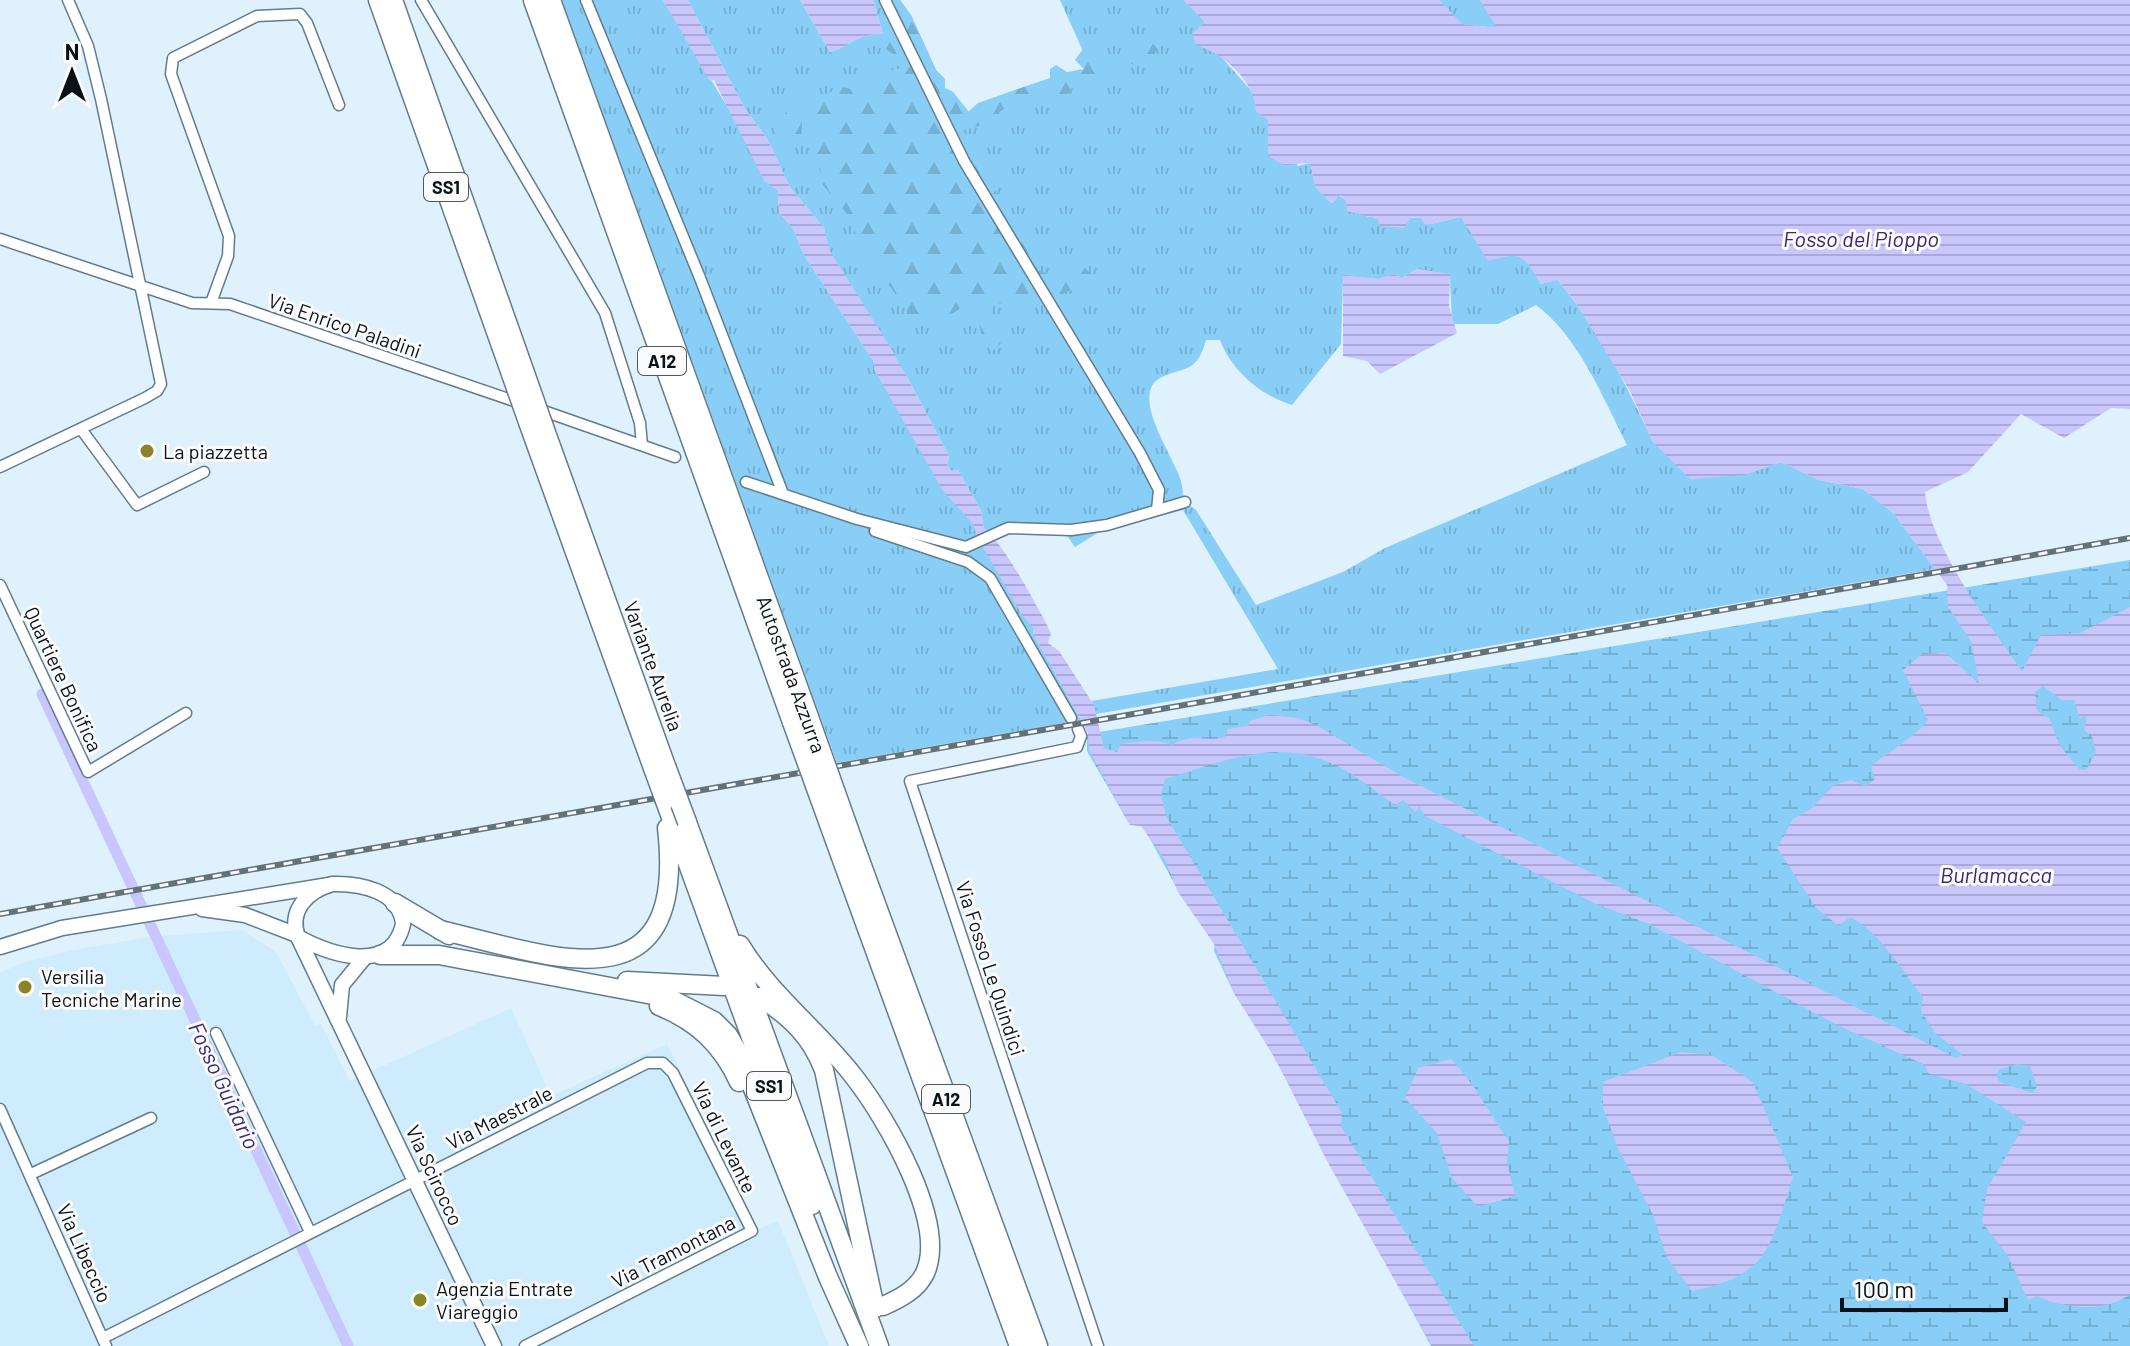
<svg xmlns="http://www.w3.org/2000/svg" width="2130" height="1346" font-family="Barlow,sans-serif">
<defs>
<pattern id="grass-tufts" width="24" height="20" patternUnits="userSpaceOnUse" patternTransform="scale(2)"><rect width="24" height="20" fill="#88cef6"/><path d="M3 7l-1-3M5 7V3M7 7l1-3M15 17l-1-3M17 17v-4M19 17l1-3" fill="none" stroke="#74b0d2"/></pattern>
<pattern id="forest-firs" width="22" height="20" patternUnits="userSpaceOnUse" patternTransform="scale(2)"><rect width="22" height="20" fill="#88cef6"/><path d="M5 1l3.5 6h-7zM16 11l3.5 6h-7z" fill="#74b0d2"/></pattern>
<pattern id="wetland-marsh" width="20" height="14" patternUnits="userSpaceOnUse" patternTransform="scale(2)"><rect width="20" height="14" fill="#88cef6"/><path d="M1 5h8M5 5V1M11 12h8M15 12V8" fill="none" stroke="#74b0d2"/></pattern>
<pattern id="water-rules" width="6" height="5" patternUnits="userSpaceOnUse" patternTransform="scale(2)"><rect width="6" height="5" fill="#c8c6fc"/><path d="M0 2.5h6" fill="none" stroke="#aaa9d7"/></pattern>
</defs>
<rect width="100%" height="100%" fill="#dff1fc"/>
<!-- built -->
<path fill="#ceecfe" d="M242 930 276 952 315 1026 321 1024 350 1081 511 1008 551 1096 667 1044 757 1230 778 1221 829 1346H0V973L25 962 69 951 148 937Z"/>
<!-- grass -->
<g fill="url(#grass-tufts)" fill-rule="evenodd">
<path d="M562 0H663L778 191 779 213 793 228 804 255 874 362V369L974 525 977 537 1034 629 1033 633 1081 720 837 763Z"/>
<path d="M688 0H800L830 52C855 45 851 35 883 34L873 0H900L911 15 936 70 945 79V88L953 92 969 112C977 100 1072 70 1091 69L1060 0H1184L1205 22 1217 52 1255 95 1256 111 1268 119 1298 166 1310 163 1316 188 1332 203 1339 195 1368 217 1421 218 1426 225 1461 217 1488 260C1520 252 1524 253 1541 284L1557 279C1597 328 1627 385 1653 442L1746 474 1781 462 1819 480 1863 489 1894 514 1935 569 1096 714 1092 701 1278 669 1183 510 1099 532 1075 547 1063 530 993 534 984 529 981 511 958 470 952 471 947 466 949 456 907 377 829 251 824 228 790 187 767 138 745 109ZM1417 269 1450 275 1452 324H1498L1536 305C1579 337 1603 398 1627 445L1385 548 1343 572 1256 605 1196 510 1185 502C1182 494 1183 486 1180 478 1172 454 1128 392 1162 377 1188 366 1197 372 1206 340H1220C1232 371 1260 395 1292 405L1341 344 1343 276 1379 279 1394 274 1402 278Z"/>
<path d="M1439 0H1480L1498 28 1461 24Z"/>
</g>
<!-- forest -->
<path fill="url(#forest-firs)" d="M886 0H900L911 15 936 70 945 79V88L953 92 968 112 978 103 1050 78V69L1056 65 1067 72 1084 69 1075 60 1083 49H1095L1099 54V62L1129 53 1132 48H1142L1146 43H1152L1156 47 1154 60C1135 61 1117 69 1099 75 1089 78 1079 74 1068 78L1073 85 1069 93 1014 112 1008 106 998 113 994 122 960 131 971 148 972 159 980 174 992 178 998 199 1012 214V224L1020 227 1036 260V269L1047 274 1057 287C1069 281 1072 270 1076 259L1094 277 1088 292 1069 291 1054 298 1031 292 1011 303 989 304 1003 341 994 350 983 343 977 313 966 305 947 317 937 311 911 321 907 316V307C894 297 891 282 877 274L875 263 865 253 847 214 823 185 820 168 810 156C814 143 807 131 812 119L802 123 801 141 776 138 773 123 776 117 784 115 792 104H804L842 87 856 90 877 76 886 77 892 70 911 67 883 47 888 32 882 10Z"/>
<!-- wetland -->
<path fill="url(#wetland-marsh)" d="M2130 560V1346H1431L1261 1033 1235 995 1214 951 1215 944 1179 892 1143 826 1130 825 1087 751V734Z"/>
<!-- water -->
<g fill="url(#water-rules)" fill-rule="evenodd">
<path d="M663 0H688L745 109 767 138 790 187 824 228 830 251 894 353 949 456 947 466 952 471 958 470 981 511 984 529C1001 538 1041 613 1051 633L1048 643 1059 651 1094 705 1104 748 1117 752 1121 744C1140 742 1153 738 1172 745 1191 732 1206 743 1225 737L1228 729 1248 726 1250 721 1269 715 1298 718 1316 725 1405 778 1956 1058 1963 1055 1935 1033 1921 1011 1923 997C1903 972 1879 931 1850 917L1839 926 1817 909 1777 848 1793 819 1811 809 1834 785 1851 780 1866 786 1875 779 1871 766C1888 752 1917 736 1928 720L1903 670 1922 654 1946 653 1979 684 1971 641 1948 607 1947 585 1894 514 1863 489 1819 480 1781 462 1745 475 1690 479 1653 442 1630 391 1574 300 1558 280 1541 284C1524 253 1520 252 1488 261L1461 217 1426 225 1421 218 1411 217 1404 228 1380 226 1378 219 1347 211 1346 201 1340 195 1331 203 1316 188 1310 163 1284 165 1268 156V120L1256 111C1255 81 1223 53 1196 45L1192 34 1205 22 1184 0H1439L1462 24 1497 28 1480 0H2130V409L2111 408 2064 438 2021 414 1968 472 1925 492C1929 544 1991 627 2022 671L2041 635 2080 633 2130 607V1294C2105 1313 2064 1309 2037 1296L2028 1300 2008 1256 1982 1222 1987 1189 2026 1122 1966 1084 1929 1074 1923 1064 1837 1025 1649 924 1594 903 1425 816 1419 806 1416 812 1403 800 1395 805C1375 791 1355 774 1333 764 1274 737 1223 762 1165 779L1161 795 1166 816 1342 1113 1341 1126 1474 1346H1432L1327 1161 1275 1058 1235 995 1214 944 1178 892 1165 860 1141 826 1130 825 1125 817 1089 750 1088 733 1033 633 1034 629 1022 615 977 537 974 525 943 491 874 369V362L804 255 793 228 779 213 778 191 764 181 714 80H709ZM2043 686 2062 700H2074L2080 719 2084 716 2087 719 2084 730 2092 736 2096 752 2086 770 2079 769 2060 746 2049 718 2037 711 2035 692ZM2017 1064 2030 1066 2037 1087 2032 1093 2000 1082 1996 1076 1999 1070Z"/>
<path d="M800 0H873L883 34C851 35 855 45 830 52Z"/>
<path d="M1417 269 1450 274 1449 306 1457 333 1380 374 1367 361 1343 356V275L1379 279 1394 274 1402 278Z"/>
<path d="M1681 1052 1712 1055 1753 1082 1793 1177C1770 1247 1769 1276 1692 1291L1666 1256 1654 1217 1618 1148 1603 1108V1082Z"/>
<path d="M1451 1059C1475 1083 1489 1114 1509 1141L1507 1162 1515 1196 1478 1207 1452 1178 1437 1133 1405 1098 1418 1068Z"/>
</g>
<g fill="none" stroke-linecap="round" stroke-linejoin="round">
<!-- canal -->
<path stroke="#c8c6fc" stroke-width="11" d="M42 694 348 1346"/>
<!-- minor casing -->
<g stroke="#617c8c" stroke-width="13">
<g id="minor">
<path d="M421 0 605 313 640 423 642 445"/>
<path d="M586 0 700 278 782 491"/>
<path d="M885 0 964 161 1140 453 1159 490 1157 510"/>
<path d="M0 239 192 303 230 304 523 404"/>
<path d="M211 303 228 256 229 236 171 74 173 58 257 16 300 14 307 23 339 105"/>
<path d="M538 409 675 457"/>
<path d="M81 429 137 505 204 472"/>
<path d="M0 467 145 398 157 391 161 384 101 99 88 46 68 0"/>
<path d="M746 482 857 519 966 547 1008 528 1071 530 1107 525 1185 502"/>
<path d="M875 531 968 562 990 578 1071 718"/>
<path d="M0 585 88 772 186 713"/>
<path d="M1078 729 1081 736 1077 747 910 781 1098 1346"/>
<path d="M216 1033 310 1232"/>
<path d="M0 1109 106 1346"/>
<path d="M31 1174 151 1118"/>
<path d="M103 1338 647 1063H663L673 1073 752 1231 525 1346"/>
</g>
</g>
<!-- tertiary casing -->
<g stroke="#617c8c" stroke-width="17">
<g id="tertiary">
<path d="M332 884C360 883 400 891 403 924 392 976 329 954 298 937 288 910 308 891 332 884Z"/>
<path d="M202 909 245 915 297 935"/>
<path d="M298 937 494 1346"/>
<path d="M0 947 62 928 329 885"/>
<path d="M339 1017 342 985 365 957"/>
</g>
</g>
<!-- trunk casing -->
<g stroke="#617c8c" stroke-width="21">
<g id="trunk">
<path d="M378 0 511 374"/>
<path d="M393 0 524 370"/>
<path d="M543 424 666 766"/>
<path d="M529 425 654 771"/>
<path d="M665 801 812 1205"/>
<path d="M687 822 879 1346"/>
<path d="M395 903 449 935"/>
<path d="M440 930C552 956 688 1012 667 828"/>
<path d="M740 945C770 995 820 1032 855 1078 886 1118 948 1223 925 1273 917 1290 899 1299 883 1306"/>
<path d="M380 955H439L669 998 714 1021 728 1035 740 1056 828 1277 859 1346"/>
<path d="M627 981 724 986"/>
<path d="M759 997C790 1016 811 1036 824 1070L875 1308"/>
<path d="M659 1006C697 1021 722 1045 739 1082"/>
</g>
</g>
<!-- motorway casing -->
<g stroke="#617c8c" stroke-width="23">
<g id="motorway">
<path d="M534 0 793 722"/>
<path d="M550 0 808 717"/>
<path d="M856 852 1037 1346"/>
<path d="M842 857 1020 1346"/>
</g>
</g>
<!-- minor -->
<use href="#minor" stroke="#fff" stroke-width="10"/>
<!-- tertiary -->
<use href="#tertiary" stroke="#fff" stroke-width="14"/>
<!-- trunk -->
<use href="#trunk" stroke="#fff" stroke-width="18"/>
<!-- motorway -->
<use href="#motorway" stroke="#fff" stroke-width="20"/>
<!-- rail casing -->
<g stroke="#637179" stroke-width="6">
<path id="rail" d="M0 914 2130 538"/>
</g>
<!-- rail -->
<use href="#rail" stroke="#fbfbfb" stroke-width="3" stroke-dasharray="9" stroke-linecap="butt"/>
<!-- trunk-bridge casing -->
<g stroke="#617c8c" stroke-width="21" stroke-linecap="butt">
<g id="trunk-bridge">
<path d="M524 370 543 424"/>
<path d="M511 374 529 425"/>
<path d="M666 766 687 822"/>
<path d="M654 771 665 801"/>
</g>
</g>
<!-- motorway-bridge casing -->
<g stroke="#617c8c" stroke-width="23" stroke-linecap="butt">
<g id="motorway-bridge">
<path d="M808 717 856 852"/>
<path d="M793 722 842 857"/>
</g>
</g>
<!-- trunk-bridge -->
<use href="#trunk-bridge" stroke="#fff" stroke-width="18"/>
<!-- motorway-bridge -->
<use href="#motorway-bridge" stroke="#fff" stroke-width="20"/>
</g>
<!-- markers -->
<g fill="#8a832a" stroke="#fbfbfb" stroke-width="3">
<circle cx="147" cy="451" r="8"/>
<circle cx="25" cy="987" r="8"/>
<circle cx="420" cy="1300" r="8"/>
</g>
<g text-anchor="middle" dominant-baseline="central" stroke-width="6" stroke-linejoin="round" paint-order="stroke">
<!-- shield labels -->
<g fill="#fbfbfb" stroke="#51585c" stroke-width="2">
<rect x="424" y="173" width="44" height="28" rx="6"/>
<rect x="638" y="347" width="48" height="28" rx="6"/>
<rect x="747" y="1072" width="44" height="28" rx="6"/>
<rect x="922" y="1085" width="48" height="28" rx="6"/>
</g>
<g font-size="18" font-weight="bold" fill="#081218">
<text x="446" y="187">SS1</text>
<text x="662" y="361">A12</text>
<text x="769" y="1086">SS1</text>
<text x="946" y="1099">A12</text>
</g>
<!-- street labels -->
<g font-size="20" fill="#081218" stroke="#fbfbfb">
<text transform="translate(345 325) rotate(19)">Via Enrico Paladini</text>
<text transform="translate(654 666) rotate(70)">Variante Aurelia</text>
<text transform="translate(792 674) rotate(70)">Autostrada Azzurra</text>
<text transform="translate(64 679) rotate(65)">Quartiere Bonifica</text>
<text transform="translate(991 968) rotate(72)">Via Fosso Le Quindici</text>
<text transform="translate(499 1117) rotate(-27)">Via Maestrale</text>
<text transform="translate(725 1137) rotate(64)">Via di Levante</text>
<text transform="translate(435 1175) rotate(65)">Via Scirocco</text>
<text transform="translate(673 1251) rotate(-27)">Via Tramontana</text>
<text transform="translate(85 1253) rotate(66)">Via Libeccio</text>
</g>
<!-- poi labels -->
<g font-size="20" fill="#081218" stroke="#fbfbfb" text-anchor="start">
<text x="163" y="451">La piazzetta</text>
<text x="41" y="976">Versilia<tspan x="41" dy="23">Tecniche Marine</tspan></text>
<text x="436" y="1288">Agenzia Entrate<tspan x="436" dy="23">Viareggio</tspan></text>
</g>
<!-- water labels -->
<g font-size="22" font-style="italic" fill="#372874" stroke="#fbfbfb">
<text x="1861" y="238">Fosso del Pioppo</text>
<text x="1996" y="874">Burlamacca</text>
<text transform="translate(225 1085) rotate(65)">Fosso Guidario</text>
</g>
</g>
<!-- north arrow -->
<g transform="translate(72 72)" stroke="#fbfbfb" stroke-width="6" paint-order="stroke">
<path d="M0-6L14 30L0 20L-14 30Z" fill="#081218"/>
<text y="-12" font-size="22" font-weight="bold" text-anchor="middle" fill="#081218">N</text>
</g>
<!-- scale -->
<path d="M1842 1298v12h164v-12" fill="none" stroke="#081218" stroke-width="4"/>
<text x="1854" y="1298" font-size="24" fill="#081218" stroke="#fbfbfb" stroke-width="6" paint-order="stroke">100 m</text>
</svg>
